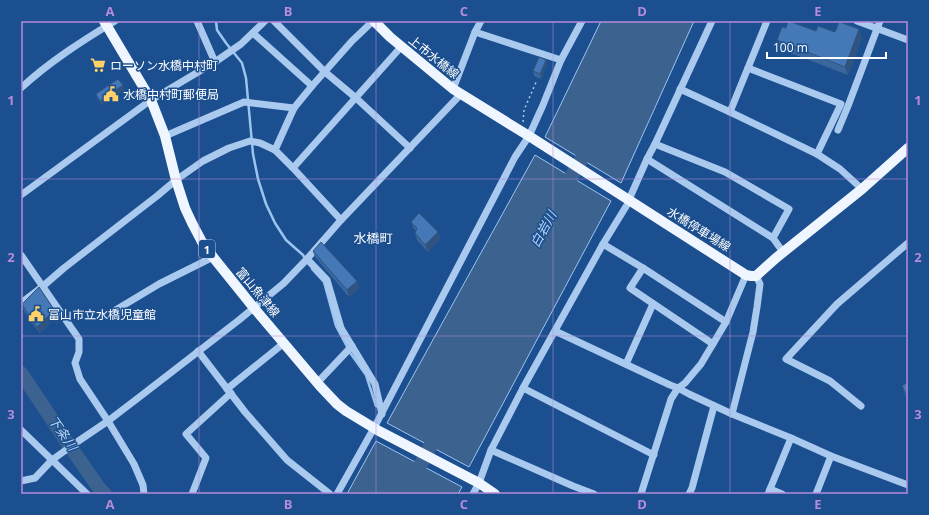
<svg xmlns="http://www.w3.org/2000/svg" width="929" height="515" font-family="'Open Sans','Noto Sans JP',sans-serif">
<rect width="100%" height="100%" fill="#1b4f8f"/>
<!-- water -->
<g fill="#3c6290" stroke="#9cc4f0">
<path d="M601 21H694L621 183 545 137Z"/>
<path d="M535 155 611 201 469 467 387 423Z"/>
<path d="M376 441 462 487 458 494H347Z"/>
</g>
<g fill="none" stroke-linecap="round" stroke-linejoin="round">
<!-- stream -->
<g stroke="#9cc4f0" stroke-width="2.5">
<path d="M216 21 217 30 226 43 242 63 246 78 253 154 258 179 266 204 275 223 286 240 303 255 306 260"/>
<path d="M312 269 324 282 336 326 351 354 366 375 376 406 379 407"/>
</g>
<!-- river -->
<g stroke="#3c6290" stroke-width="14">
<path d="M562 193 590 144"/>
<path d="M21 373 65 439 99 488 105 494"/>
<path d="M405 494 439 430"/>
</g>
<!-- path -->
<path stroke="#a9c9ee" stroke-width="1.5" stroke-dasharray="2 3" stroke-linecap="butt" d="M523 122 524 110 537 80"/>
<!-- minor -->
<g stroke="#a9c9ee" stroke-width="7">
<path d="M197 21 215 62"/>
<path d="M274 21 325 72 356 98 410 148"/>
<path d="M857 21 908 40"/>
<path d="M475 32 561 60"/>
<path d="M253 33 312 86"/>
<path d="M748 68 841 104 817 154"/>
<path d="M21 88C49 62 82 41 115 21"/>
<path d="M453 89 475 32 481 21"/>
<path d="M680 89 730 112 817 154 840 169 862 189"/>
<path d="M730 112 767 21"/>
<path d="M838 130 848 106 880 21"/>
<path d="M165 136 244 102 294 108"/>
<path d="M655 144 725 172 789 209 773 238 783 252"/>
<path d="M275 150 294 108 312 86 352 41 373 21"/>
<path d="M647 159 773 238"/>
<path d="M293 168 401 47"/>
<path d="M21 195 151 100 215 62 241 44 265 21"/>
<path d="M603 244 643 268 726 322"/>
<path d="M21 255 79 339V352L75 363 80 379 108 421 134 464 143 485 144 494"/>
<path d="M307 259 327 280 341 328 375 384 382 414"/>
<path d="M643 268 630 288 713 344"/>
<path d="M21 303 42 287 64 268 157 196 176 180 203 161 229 148 250 141 260 143 275 150 293 168 341 220"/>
<path d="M114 311 159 284 213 257"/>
<path d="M555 331 670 385 678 388 689 394 732 414 791 438 831 456 908 485"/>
<path d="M198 351 245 412 287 460 330 494"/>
<path d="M626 364 653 304"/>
<path d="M317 383 352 346"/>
<path d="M523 388 654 455"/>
<path d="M227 389 284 343"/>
<path d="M861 406 830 381 786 359 837 304 908 243"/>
<path d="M732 414 753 332 757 307 760 284 756 276"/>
<path d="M21 430 52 460 87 494"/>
<path d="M491 450 573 486 594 494"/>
<path d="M21 481 35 478 52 460 77 442 108 421 142 395 239 320 284 283 307 259 341 220 461 94"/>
<path d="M770 489 782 494"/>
<path d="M192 494 206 458 186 434 231 393"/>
<path d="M337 494 374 428 515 157 529 136 543 105 561 60 582 21"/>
<path d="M473 494 479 483 491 450 523 388 603 244 630 200 631 195 647 159 655 144 712 21"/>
<path d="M641 494 671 399 678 388 685 383 701 364 726 322 746 275"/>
<path d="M689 494 692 488 714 406"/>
<path d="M768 494 791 438"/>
<path d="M816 494 831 456"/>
</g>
<!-- major -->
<g stroke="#f0f6ff" stroke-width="10">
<path d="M104 21 151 100 165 136 176 180 185 208 192 223 202 242 213 257 254 308 320 386 337 404 346 411 379 431 479 483 495 494"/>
<path d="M374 21 390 37 453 89 529 136 746 275 751 276H756L776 258 862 189 908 148"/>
</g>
</g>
<!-- wall -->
<g fill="#3a679d">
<path d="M786 28 816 31 835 32 862 38 848 75 780 49 777 40Z"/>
<path d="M546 60 547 64 541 79 534 76 533 71Z"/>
<path d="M124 90 102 105 97 98 96 94Z"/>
<path d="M411 222 438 232 440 239 428 252 417 240 415 233 416 231 414 229Z"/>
<path d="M313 251 357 281 359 288 349 297 315 257Z"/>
<path d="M39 287 60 320 57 323 53 320 40 333 32 323 24 311 22 304Z"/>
<path d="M908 382V400L905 394 902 386Z"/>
</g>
<!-- shaded-wall -->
<g fill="#305480">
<path d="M859 29 862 38 848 75 845 67Z"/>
<path d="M546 60 547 64 541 79 540 74Z"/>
<path d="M123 85 124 90 102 105 100 101Z"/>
<path d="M438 232 440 239 428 252 425 245Z"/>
<path d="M357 281 359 288 349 297 347 290Z"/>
<path d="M51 313 53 320 40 333 37 327Z"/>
<path d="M57 314 60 320 57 323 54 316Z"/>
</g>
<!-- building -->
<g fill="#4478b7" stroke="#305480">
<path d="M788 21 816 31 818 26 835 32 839 22 859 29 845 67 777 40 782 27 786 28Z"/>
<path d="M539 57 546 60 540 74 533 71Z"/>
<path d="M118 79 123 85 100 101 96 94Z"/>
<path d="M419 213 438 232 425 245 415 233 417 228 411 222Z"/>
<path d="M321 242 357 281 347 290 313 251Z"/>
<path d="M39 287 57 314 54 316 51 313 37 327 30 317 22 304Z"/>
<path d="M908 382V394L907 395 902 386Z"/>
</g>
<!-- grid -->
<path fill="none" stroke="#b68bdc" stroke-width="1" stroke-opacity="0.55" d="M199 21V494M376 21V494M553 21V494M730 21V494M21 179H908M21 336H908"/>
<!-- icons -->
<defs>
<g id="supermarket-bare" transform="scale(1.2)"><path d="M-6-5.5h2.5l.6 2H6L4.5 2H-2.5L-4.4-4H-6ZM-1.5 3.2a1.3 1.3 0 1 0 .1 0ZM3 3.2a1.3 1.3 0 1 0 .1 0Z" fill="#ffd166" stroke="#1b4f8f" stroke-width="2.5" paint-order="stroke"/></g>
<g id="civic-bare" transform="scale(1.2)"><path d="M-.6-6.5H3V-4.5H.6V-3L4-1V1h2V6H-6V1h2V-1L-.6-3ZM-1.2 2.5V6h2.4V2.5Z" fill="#ffd166" stroke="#1b4f8f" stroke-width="2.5" paint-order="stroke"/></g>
</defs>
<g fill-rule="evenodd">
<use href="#supermarket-bare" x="98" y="65"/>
<use href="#civic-bare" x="111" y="94"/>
<use href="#civic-bare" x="36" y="314"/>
</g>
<g text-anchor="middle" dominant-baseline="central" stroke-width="3" stroke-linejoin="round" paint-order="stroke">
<!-- shield labels -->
<rect fill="#1b4f8f" stroke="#bbcadd" stroke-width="1" x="199" y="240" width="16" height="18" rx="3"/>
<g font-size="11" font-weight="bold" fill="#fff">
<text x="207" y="249">1</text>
</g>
<!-- street labels -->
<g font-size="12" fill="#fff" stroke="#1b4f8f">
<text transform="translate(434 57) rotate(39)">上市水橋線</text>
<text transform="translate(699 229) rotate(32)">水橋停車場線</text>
<text transform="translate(258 292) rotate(50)">富山魚津線</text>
</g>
<!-- poi labels -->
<g font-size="12" fill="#fff" stroke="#1b4f8f" text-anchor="start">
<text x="110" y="65">ローソン水橋中村町</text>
<text x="123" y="94">水橋中村町郵便局</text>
<text x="48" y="314">富山市立水橋児童館</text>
</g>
<!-- water labels -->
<g font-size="13" font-style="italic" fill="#b5d3f5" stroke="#1b4f8f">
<text transform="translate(543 229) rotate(-61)">白岩川</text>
<text transform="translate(63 433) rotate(55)">下条川</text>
</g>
<!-- neighbourhood labels -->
<g font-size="13" fill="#fff" stroke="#1b4f8f">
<text x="373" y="238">水橋町</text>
</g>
</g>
<!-- border -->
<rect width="929" height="515" fill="none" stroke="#1b4f8f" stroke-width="44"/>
<!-- scale -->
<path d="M767 52v6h119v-6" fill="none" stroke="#ffffff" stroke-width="2"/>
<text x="773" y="52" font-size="12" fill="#ffffff" stroke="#1b4f8f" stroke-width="3" paint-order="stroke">100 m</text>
<rect x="22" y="22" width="885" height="471" fill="none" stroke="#b68bdc" stroke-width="1.5"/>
<g font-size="13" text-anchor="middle" font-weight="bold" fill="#b68bdc">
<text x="110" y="16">A</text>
<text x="288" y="16">B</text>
<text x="464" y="16">C</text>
<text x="642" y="16">D</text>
<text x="818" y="16">E</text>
<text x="11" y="105">1</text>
<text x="918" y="105">1</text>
<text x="11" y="262">2</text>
<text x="918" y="262">2</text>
<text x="11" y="419">3</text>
<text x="918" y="419">3</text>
<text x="110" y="509">A</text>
<text x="288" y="509">B</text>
<text x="464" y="509">C</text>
<text x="642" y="509">D</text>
<text x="818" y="509">E</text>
</g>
</svg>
